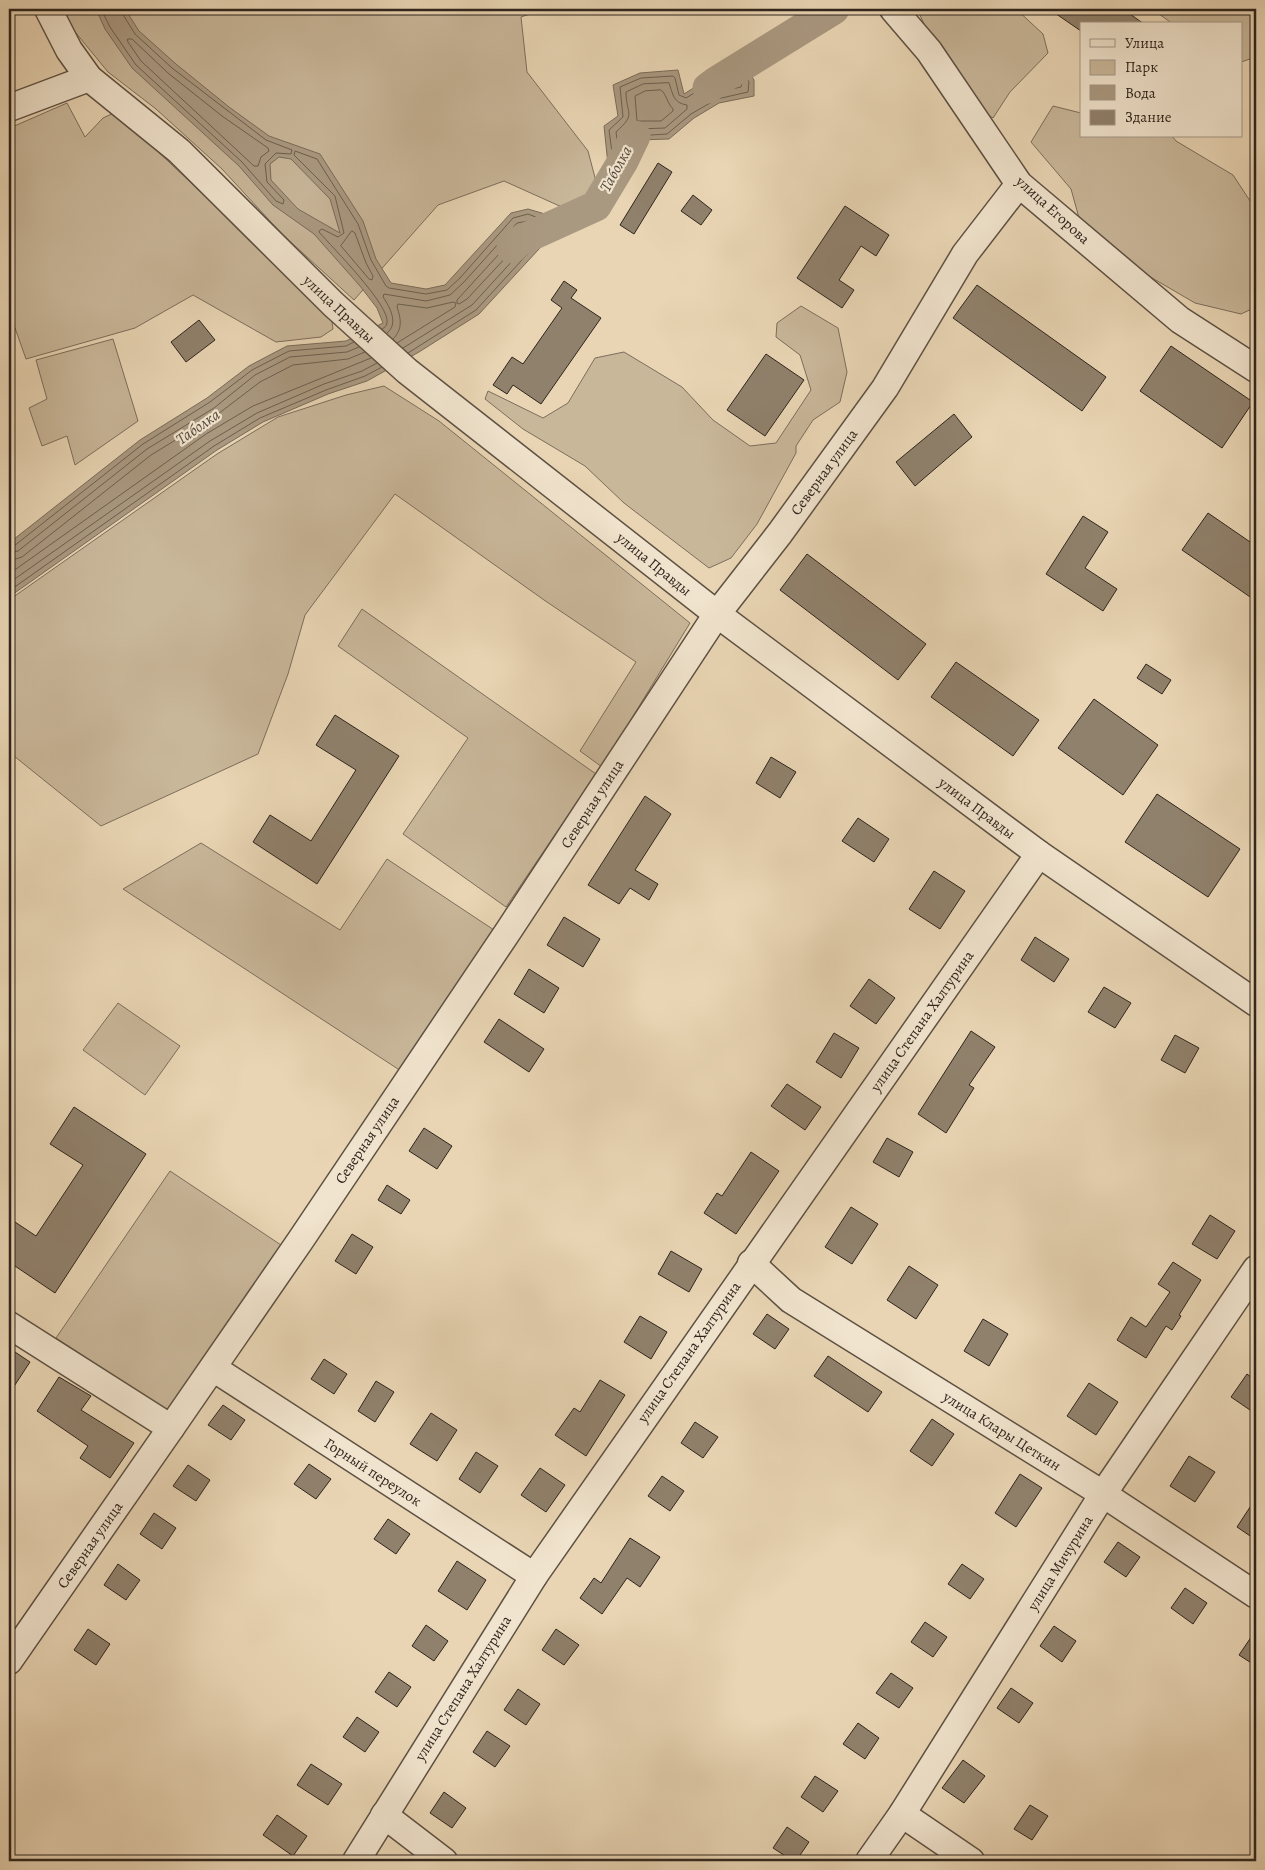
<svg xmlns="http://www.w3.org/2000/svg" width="1265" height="1870" font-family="Alegreya,serif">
<rect width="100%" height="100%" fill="#e9d5b4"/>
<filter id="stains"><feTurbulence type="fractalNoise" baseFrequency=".004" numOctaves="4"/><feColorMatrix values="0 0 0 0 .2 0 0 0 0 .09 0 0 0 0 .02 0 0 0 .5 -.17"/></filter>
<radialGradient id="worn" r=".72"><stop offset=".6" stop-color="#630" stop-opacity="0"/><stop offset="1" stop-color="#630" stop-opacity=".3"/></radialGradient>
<!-- green -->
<g fill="#c9b79a" stroke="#7c6e5c">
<path d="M62 9H544L521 17 527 72 588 151 598 189 564 208 504 181 438 205 354 300 282 234 222 169 156 109 108 72 71 27Z"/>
<path d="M917 9H1016L1043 34 1048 53 1010 92 993 118 974 106 926 28Z"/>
<path d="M1152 9H1256V57L1241 62V24H1173Z"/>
<path d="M67 103 85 137 103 118 116 112 331 315 333 329 321 337 276 342 193 295 135 328 26 359 9 311V150L12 127Z"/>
<path d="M1053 106 1081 113V136H1172L1176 141 1233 175 1256 210V307L1241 314 1195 303 1147 275 1081 225 1071 189 1031 142Z"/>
<path d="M801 306 838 328 847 372 840 402 813 420 796 446V453L757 524 731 558 709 568 624 503 585 466 523 429 485 399 488 391 543 418 568 403 595 358 624 352 682 387 713 420 750 446 776 443 811 390 800 355 776 337 777 323Z"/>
<path d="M113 339 138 421 75 465 67 436 42 446 29 408 47 399 36 360Z"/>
<path d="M384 386 439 421 690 623 602 767 580 751 636 662 544 600 395 494 305 615 288 674 258 754 101 826 9 752V600L217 454 278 417 346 395Z"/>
<path d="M362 609 596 774 506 907 403 834 468 738 338 646Z"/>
<path d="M201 843 340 930 387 859 494 930 401 1071 123 889Z"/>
<path d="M118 1003 180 1046 145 1095 83 1050Z"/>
<path d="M170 1171 284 1247 170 1412 56 1338Z"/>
</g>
<!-- water -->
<g fill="#aa9981" stroke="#796b59" fill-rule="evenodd">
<path d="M96 9H125L139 31 176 64 229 107 269 136 320 154 363 221 376 259 391 283 426 289 445 285 511 213 528 209 545 214 551 236 479 314 419 352 367 381 328 394 263 422 217 450 9 597V543L140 440 207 398 249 366 287 346 346 341 383 323 377 308 360 286 314 234 273 205 239 166 132 68 105 29ZM279 157 291 159 330 199 340 233 298 209 271 180 270 164Z"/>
<path d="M796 9H835V18L822 26 800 13Z"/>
<path d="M744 65 754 80V96L719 103 694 118 669 139 637 140 620 174H609L604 126 618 116 613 85 640 73 678 70 684 94 725 68Z"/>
</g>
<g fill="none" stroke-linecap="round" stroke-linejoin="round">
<!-- shore -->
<g stroke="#6c5f4f" stroke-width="1">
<path d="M101 9 110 27 136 65 242 162 276 201 283 204 284 200 267 182 265 164 276 153 291 154 292 150 266 140 172 68 135 34 122 13 121 9"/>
<path d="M128 39H132L168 73 222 116 268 148 269 151 261 157 258 166H254L141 61 128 42Z"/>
<path d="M742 71 749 82 748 92 717 99 691 114 667 134 635 136 618 167H614L609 130 623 117 620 87 641 78 673 76 675 78 679 95 686 98 727 73Z"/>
<path d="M738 78 742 83 741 87 714 93 711 92 712 89 729 79Z"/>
<path d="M669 83C673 94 673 103 687 105V109L665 128 637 129 631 131 621 146H618L616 132C637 113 626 115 626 92L643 84Z"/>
<path d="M661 90C666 93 667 103 673 109V111L661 121H637L635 96 645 91Z"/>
<path d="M527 228 530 232 524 238 467 299 459 304 457 303V300L521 230Z"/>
<path d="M352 231 355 233 366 263 373 276 372 280 369 279 341 246Z"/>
<path d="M382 329C385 327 386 327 387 323 391 306 332 247 319 232L320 230 322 229 338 237 344 233 335 196 294 155 295 151 317 159 358 224 371 260 386 286 389 288 426 294 447 290 460 278 513 218 528 214 541 219 544 236 476 310 408 353"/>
<path d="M387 333C399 324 390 307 383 297L384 294 426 301 450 295 464 282 517 223 528 221 535 223 537 234 472 305 403 348"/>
<path d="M393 339C403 329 401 319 397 307L398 304 427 308 453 302 456 303 455 307 397 343"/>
<path d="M9 547 14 546 143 444 210 402 252 370 289 351 346 346 354 342"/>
<path d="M9 553 18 551 147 449 214 408 255 375 290 357 347 352 359 347"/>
<path d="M9 561 22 557 151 455 218 414 260 382 293 365 348 359 365 352"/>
<path d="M9 574 206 434 253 406 371 358"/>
<path d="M9 583 210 441 257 413 324 384 362 371 377 363"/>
<path d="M9 591 214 446 260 418 326 390 365 376 382 367"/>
</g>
<!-- river -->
<g stroke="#aa9981" stroke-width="31">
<path d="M708 88 716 82 834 9"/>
<path d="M512 248 519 241 596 206 623 161 635 136"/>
</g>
</g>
<!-- building -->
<g fill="#90816c" stroke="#2f251d">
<path d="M1049 9H1123L1144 24H1081V31Z"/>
<path d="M658 163 672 172 634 234 620 225Z"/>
<path d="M693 195 712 210 701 225 681 211Z"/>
<path d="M845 206 889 235 876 256 861 246 839 280 854 290 842 308 797 278Z"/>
<path d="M564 281 577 290 571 298 601 318 541 404 513 385 507 394 493 385 512 357 523 364 562 308 551 300Z"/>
<path d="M977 285 1106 377 1082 411 953 318Z"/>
<path d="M199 320 215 340 186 362 171 342Z"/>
<path d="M1171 346 1253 402 1222 448 1140 391Z"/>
<path d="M766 354 804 380 765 436 727 410Z"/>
<path d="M954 414 972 437 915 486 896 462Z"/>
<path d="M1208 513 1256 546V601L1182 550Z"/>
<path d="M1083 516 1108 532 1085 568 1117 589 1103 611 1046 574Z"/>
<path d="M807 554 926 644 898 680 780 590Z"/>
<path d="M956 662 1039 720 1013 756 931 697Z"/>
<path d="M1146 664 1171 680 1162 694 1137 678Z"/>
<path d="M1094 699 1158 745 1123 795 1058 748Z"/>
<path d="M335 715 399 756 317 884 253 842 270 815 311 841 356 770 316 745Z"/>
<path d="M771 757 796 772 780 798 756 783Z"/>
<path d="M1157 794 1240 849 1208 897 1125 842Z"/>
<path d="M645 796 671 814 635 870 658 884 649 900 630 888 619 904 588 885Z"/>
<path d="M858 818 889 839 874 862 842 841Z"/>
<path d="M934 871 965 891 940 929 909 909Z"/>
<path d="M564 917 600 939 583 967 547 945Z"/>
<path d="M1035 937 1069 959 1054 982 1021 960Z"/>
<path d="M529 969 559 988 544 1013 514 994Z"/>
<path d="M869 979 895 998 876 1024 850 1006Z"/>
<path d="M1104 987 1131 1003 1115 1028 1088 1012Z"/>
<path d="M499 1019 544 1049 529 1072 484 1042Z"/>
<path d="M971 1031 995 1047 969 1085 974 1088 946 1133 918 1114Z"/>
<path d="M834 1033 859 1048 841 1078 816 1062Z"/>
<path d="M1175 1035 1199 1048 1185 1073 1161 1060Z"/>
<path d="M787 1084 821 1107 805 1130 771 1106Z"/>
<path d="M74 1107 146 1154 55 1293 9 1262V1218L36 1236 83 1165 50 1144Z"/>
<path d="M424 1128 452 1146 437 1169 409 1151Z"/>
<path d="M887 1138 913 1152 899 1177 873 1162Z"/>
<path d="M751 1152 779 1171 736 1234 704 1213 717 1193 722 1196Z"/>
<path d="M387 1185 410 1200 401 1214 378 1200Z"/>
<path d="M851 1207 878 1224 852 1264 825 1247Z"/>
<path d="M1210 1215 1235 1231 1217 1259 1192 1244Z"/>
<path d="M352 1234 373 1247 356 1274 335 1261Z"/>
<path d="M671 1251 702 1269 689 1292 658 1274Z"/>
<path d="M1173 1262 1201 1280 1179 1315 1181 1316 1172 1330 1166 1326 1146 1358 1117 1340 1131 1317 1146 1327 1170 1292 1158 1284Z"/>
<path d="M909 1266 938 1285 916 1319 887 1300Z"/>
<path d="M767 1314 789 1329 775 1349 753 1334Z"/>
<path d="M640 1316 667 1332 651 1359 624 1342Z"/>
<path d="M983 1319 1008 1334 989 1366 964 1351Z"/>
<path d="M9 1348 30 1362 9 1394Z"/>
<path d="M828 1356 882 1392 868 1412 814 1376Z"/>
<path d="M324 1359 347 1374 334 1394 311 1379Z"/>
<path d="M1247 1374 1256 1381V1402L1250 1410 1231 1397Z"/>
<path d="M59 1377 91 1396 81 1410 134 1443 110 1478 80 1458 88 1446 37 1411Z"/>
<path d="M600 1380 625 1395 586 1456 555 1435 574 1408 580 1412Z"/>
<path d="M376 1381 394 1392 375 1422 358 1411Z"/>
<path d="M1089 1383 1118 1402 1096 1435 1067 1416Z"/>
<path d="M223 1405 245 1420 231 1440 208 1425Z"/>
<path d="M431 1413 457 1430 437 1461 410 1444Z"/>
<path d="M932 1419 954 1434 932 1466 910 1451Z"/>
<path d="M695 1422 718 1437 703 1458 681 1443Z"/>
<path d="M476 1452 498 1466 480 1493 459 1479Z"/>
<path d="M1189 1456 1215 1472 1195 1502 1170 1486Z"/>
<path d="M309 1464 331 1479 316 1499 294 1484Z"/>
<path d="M188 1465 210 1480 196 1501 173 1486Z"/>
<path d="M540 1468 565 1485 546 1512 521 1495Z"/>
<path d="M1020 1474 1042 1488 1016 1527 995 1513Z"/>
<path d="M662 1476 684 1491 670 1511 648 1496Z"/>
<path d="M1256 1498V1540L1237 1527Z"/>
<path d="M154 1513 176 1528 162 1549 140 1534Z"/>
<path d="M388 1519 410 1534 396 1554 374 1539Z"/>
<path d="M630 1538 660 1557 640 1587 627 1578 602 1614 580 1598 594 1578 601 1583Z"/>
<path d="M1118 1542 1140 1557 1126 1577 1104 1562Z"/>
<path d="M457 1561 486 1580 467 1610 438 1591Z"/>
<path d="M118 1564 140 1580 126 1600 104 1585Z"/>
<path d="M962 1564 984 1579 970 1599 948 1584Z"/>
<path d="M1185 1588 1207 1603 1193 1624 1171 1608Z"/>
<path d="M925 1622 947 1637 933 1657 911 1642Z"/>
<path d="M426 1625 448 1641 434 1661 412 1646Z"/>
<path d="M1054 1626 1076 1641 1062 1662 1040 1646Z"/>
<path d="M88 1629 110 1644 96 1665 74 1650Z"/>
<path d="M556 1629 579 1645 564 1665 542 1650Z"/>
<path d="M1256 1630V1666L1239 1655Z"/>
<path d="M389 1672 411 1687 397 1707 375 1692Z"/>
<path d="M891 1673 913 1688 899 1708 876 1693Z"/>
<path d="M1011 1688 1033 1703 1019 1723 997 1708Z"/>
<path d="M518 1689 540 1704 526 1725 504 1710Z"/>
<path d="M357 1717 379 1732 365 1752 343 1737Z"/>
<path d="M858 1723 879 1738 865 1759 843 1744Z"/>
<path d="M487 1731 510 1746 495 1767 473 1752Z"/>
<path d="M963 1760 985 1776 964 1803 942 1788Z"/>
<path d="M311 1764 342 1784 328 1805 297 1785Z"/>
<path d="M815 1776 838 1791 823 1812 801 1797Z"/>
<path d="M444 1792 466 1808 452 1828 430 1813Z"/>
<path d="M1030 1805 1048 1816 1032 1840 1014 1829Z"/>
<path d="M277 1815 307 1836 293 1856 263 1835Z"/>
<path d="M787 1827 809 1842 796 1861H793L773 1848Z"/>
</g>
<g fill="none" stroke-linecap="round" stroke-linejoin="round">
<!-- minor casing -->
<g stroke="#5e5143" stroke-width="29">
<g id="minor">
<path d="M48 9 69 50 89 78 179 151 333 304 407 371 717 614 1039 854 1256 1003"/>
<path d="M893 9 929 51 1019 184 1180 320 1256 369"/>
<path d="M9 108 89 78"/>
<path d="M751 1263 791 1300 1103 1494 1256 1595"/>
<path d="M9 1325 171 1428"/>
<path d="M213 1368 534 1576"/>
<path d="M9 1661 171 1428 300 1241 509 930 717 614 780 533 885 388 965 254 1019 184"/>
<path d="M902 1814 971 1861"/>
<path d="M384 1815 444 1861"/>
<path d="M356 1861 534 1576 1039 854"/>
<path d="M869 1861 902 1814 1103 1494 1256 1269"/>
</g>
</g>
<!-- minor -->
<use href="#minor" stroke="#f1e4ce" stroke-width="26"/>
</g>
<g text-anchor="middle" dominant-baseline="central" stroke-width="4.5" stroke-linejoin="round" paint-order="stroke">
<!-- street labels -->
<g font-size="15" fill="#2f251d" stroke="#f1e4ce">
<text transform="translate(1053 210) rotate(42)">улица Егорова</text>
<text transform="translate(339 309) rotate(43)">улица Правды</text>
<text transform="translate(824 472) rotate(-54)">Северная улица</text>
<text transform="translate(654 564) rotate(39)">улица Правды</text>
<text transform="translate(592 804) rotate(-57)">Северная улица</text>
<text transform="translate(977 808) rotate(37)">улица Правды</text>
<text transform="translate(922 1021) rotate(-55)">улица Степана Халтурина</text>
<text transform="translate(367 1140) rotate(-56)">Северная улица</text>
<text transform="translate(689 1352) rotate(-55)">улица Степана Халтурина</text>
<text transform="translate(1002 1431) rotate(32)">улица Клары Цеткин</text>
<text transform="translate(373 1472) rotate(33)">Горный переулок</text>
<text transform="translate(90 1545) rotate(-55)">Северная улица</text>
<text transform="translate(1060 1563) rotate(-58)">улица Мичурина</text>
<text transform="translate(463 1688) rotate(-58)">улица Степана Халтурина</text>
</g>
<!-- water labels -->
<g font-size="16" font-style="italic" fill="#54483b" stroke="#f1e4ce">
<text transform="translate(616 169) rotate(-61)">Таболка</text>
<text transform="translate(198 427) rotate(-35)">Таболка</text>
</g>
</g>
<!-- margin -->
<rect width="1265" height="1870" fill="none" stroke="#e9d5b4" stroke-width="30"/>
<rect x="10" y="10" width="1245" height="1850" fill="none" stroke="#2f251d" stroke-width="2.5"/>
<rect x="15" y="15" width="1235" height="1840" fill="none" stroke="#2f251d"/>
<!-- legend -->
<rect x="1080" y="22" width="162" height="115" fill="#f1e4ce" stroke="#a39887"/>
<rect x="1090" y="39" width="25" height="8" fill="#f1e4ce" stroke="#a39887"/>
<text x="1125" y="48" font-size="15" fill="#2f251d">Улица</text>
<rect x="1090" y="60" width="25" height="15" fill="#c9b79a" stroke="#a39887"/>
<text x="1125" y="72" font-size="15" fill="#2f251d">Парк</text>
<rect x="1090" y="85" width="25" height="15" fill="#aa9981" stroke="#a39887"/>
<text x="1125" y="98" font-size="15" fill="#2f251d">Вода</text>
<rect x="1090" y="110" width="25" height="15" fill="#90816c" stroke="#a39887"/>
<text x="1125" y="122" font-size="15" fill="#2f251d">Здание</text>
<rect width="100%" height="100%" filter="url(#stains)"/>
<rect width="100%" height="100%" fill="url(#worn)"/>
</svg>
